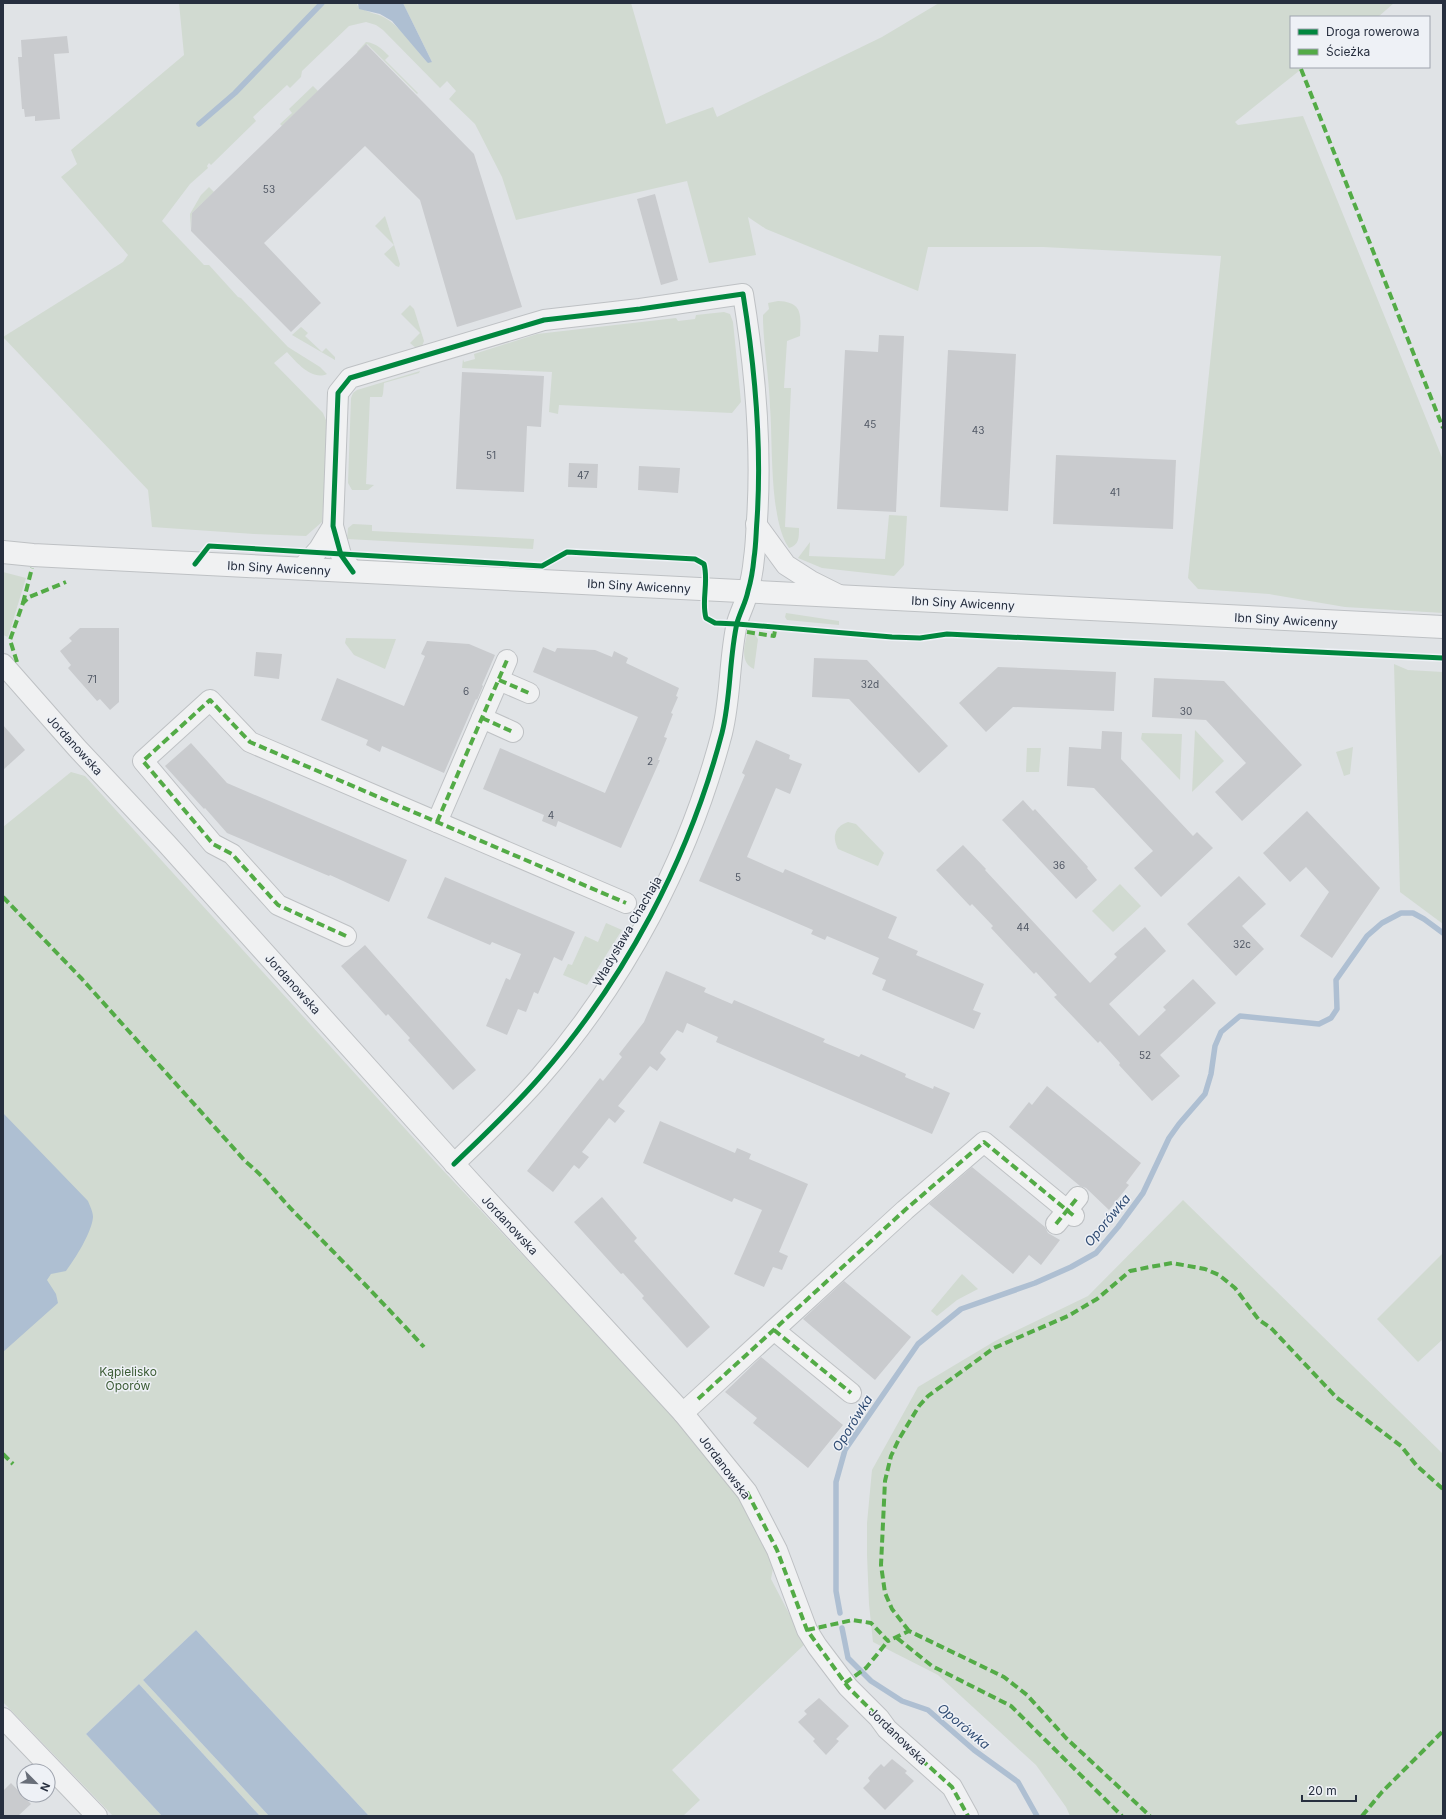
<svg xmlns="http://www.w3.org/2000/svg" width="1446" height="1819" font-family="Inter,sans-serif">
<rect width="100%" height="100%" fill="#e0e3e6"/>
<!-- green -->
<g fill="#d1dad1">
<path d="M179 3H358L357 5C369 15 378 12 390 21 401 29 417 50 426 61L432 62 403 3H631L666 124 713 107 717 117 882 37 939 3H1394L1378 17H1291V67H1304L1235 122 1238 125 1303 116 1443 460V613L1345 607 1269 594 1198 589 1188 578 1221 256 1043 247H928L918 291 766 229 748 217 756 255 709 263 687 181 516 220 502 177 475 124 449 99 456 91 447 81 440 88 383 30 376 25 366 22 349 26 302 71 301 77 290 88 287 85 253 117 256 121 211 165 209 163 207 166 208 168 190 184 162 221 204 265H209L238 297 241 298 288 347 320 367 327 374C312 381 296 362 287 352L274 363 323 413 328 425 322 522 306 536 254 534 152 527 148 490 3 337 123 262 128 255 61 177 77 164 71 150 184 55Z"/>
<path d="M366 42C376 43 382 49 389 56L385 60 418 93 417 94 367 44 358 53 357 52Z"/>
<path d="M313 86 318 91 282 126 280 124 292 113 289 109Z"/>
<path d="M209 187 214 192 192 213 191 231 190 214 201 195Z"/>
<path d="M385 216 400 264 399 267 396 266 384 254 394 245 375 226Z"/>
<path d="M778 301C803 302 801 315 800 336L787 341 784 388H791L785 527 799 528C799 538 799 545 789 548 769 520 773 443 770 407 769 378 764 350 763 321V315L769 309 768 303Z"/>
<path d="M410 305 414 309 424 341 422 346 416 348 410 343 420 333 401 314Z"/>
<path d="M724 312 730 314 733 322 741 402 732 413 559 405 558 414 549 412 552 372 462 368 463 359 464 362 475 359 474 354 537 334 676 318 678 321 695 319 696 315Z"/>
<path d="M301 327 308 333 305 336 322 352 326 348 335 357V360L292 335Z"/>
<path d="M420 371 419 373 384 383 383 394 382 397H370L366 484 374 485 368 490H352L348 483 351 398 353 393 357 390Z"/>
<path d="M889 515 907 516 904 565 894 576 822 568 798 558 810 542 809 556 885 559Z"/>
<path d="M353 524 372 525V531L534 539 533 549 347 539 348 528Z"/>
<path d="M3 572 26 578 8 637 3 635Z"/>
<path d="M786 613 839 621V625L787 620 785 617Z"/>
<path d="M747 635H755L758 639 754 669C740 663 744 647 747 635Z"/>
<path d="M346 638 396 639 385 669 354 655 345 643Z"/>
<path d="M1394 664 1408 670 1443 672V924L1400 892Z"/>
<path d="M1195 730 1224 761 1192 792Z"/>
<path d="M1142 733 1182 734 1180 780 1141 739Z"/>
<path d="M1353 747 1350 774 1344 776 1336 752Z"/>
<path d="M1027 748H1041L1039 772H1026Z"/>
<path d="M71 772 85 776 438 1165 656 1397 737 1490 774 1563 771 1579 805 1644 672 1770 700 1800 683 1816H369L196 1630 143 1680 269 1816H260L139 1684 86 1734 162 1816H113L3 1702V827Z"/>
<path d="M848 822 856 824 884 853 878 866 838 849C832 837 834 827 848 822Z"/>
<path d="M1120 884 1141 906 1113 932 1092 911Z"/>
<path d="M606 923 622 930 587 985 563 975 568 964 572 965 585 936 598 942Z"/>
<path d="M1183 1200 1443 1454V1816H1070L1066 1807 1036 1765 938 1675 873 1642 869 1604 867 1555V1523L872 1470 918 1387 995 1341 1088 1296Z"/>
<path d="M1443 1253V1339L1418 1362 1377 1319Z"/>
<path d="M962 1274 978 1289 957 1300 937 1316 931 1311Z"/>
</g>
<!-- water -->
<g fill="#aebfd2">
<path d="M358 3H403L432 62 428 63 426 61 392 21 380 14 359 9Z"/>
<path d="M3 1113 88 1201C90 1206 93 1212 93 1217 92 1232 75 1259 66 1271L51 1274 47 1280 56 1294 58 1303 3 1352Z"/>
<path d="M196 1630 369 1816H269L143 1680Z"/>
<path d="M139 1684 260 1816H162L86 1734Z"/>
</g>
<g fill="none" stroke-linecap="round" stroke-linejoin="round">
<!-- stream -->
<g stroke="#aebfd2" stroke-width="5.5">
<path d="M199 124 235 93 322 3"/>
<path d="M840 1613 836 1591V1482L845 1450 918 1344 961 1309 1035 1283 1071 1267 1096 1253 1118 1227 1143 1193 1169 1138 1179 1124 1205 1094 1211 1074 1215 1046 1221 1032 1240 1016 1319 1024 1331 1018 1337 1009 1336 980 1367 936 1382 923 1401 913H1413L1424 919 1443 933"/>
<path d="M842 1628 848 1658 871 1681 902 1701 928 1710 974 1750 1018 1782 1037 1816"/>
</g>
</g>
<!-- building -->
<g fill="#c9cbce">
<path d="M67 36 69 53 54 54 60 119 35 121V116L25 117 24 109H22L18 57H22L21 40Z"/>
<path d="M366 44 474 154 522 307 457 327 420 200 365 146 264 243 321 303 291 332 191 231 192 213Z"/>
<path d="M655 194 678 280 661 285 637 199Z"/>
<path d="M879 335 904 336 896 512 837 509 845 350 878 352Z"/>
<path d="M948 350 1016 354 1008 511 940 507Z"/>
<path d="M462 372 544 376 541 427 527 426 524 492 456 489Z"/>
<path d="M1056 455 1176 460 1173 529 1053 524Z"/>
<path d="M569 463 598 464 597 488 568 487Z"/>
<path d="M639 466 680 468 678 493 638 490Z"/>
<path d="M80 628H119V702L110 710 100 699 97 701 68 668 71 665 60 651 72 641 69 638Z"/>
<path d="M427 641 469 644 495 655 482 685 483 686 477 700 476 699 444 773 382 746 380 752 366 745 368 740 321 720 337 678 404 706 425 656 421 654Z"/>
<path d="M543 647 555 652 557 648 595 650 612 657 614 651 628 658 626 663 679 688 676 696 678 697 671 713 673 714 664 737 667 738 658 760H660L621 848 558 821 556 827 542 821 544 815 483 789 500 748 605 793 638 717 533 672Z"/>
<path d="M256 652 282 654 279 679 254 676Z"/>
<path d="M814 658 867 660 948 746 919 773 849 699 812 697Z"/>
<path d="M998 667 1116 672 1114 711 1013 707 986 732 959 703Z"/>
<path d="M1154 678 1224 681 1302 765 1242 821 1215 792 1246 763 1206 720 1152 717Z"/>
<path d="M3 725 25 750 3 770Z"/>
<path d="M1102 731 1122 732 1121 759 1193 836 1197 832 1213 848 1161 897 1134 868 1153 851 1094 788 1067 786 1069 747 1101 749Z"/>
<path d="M756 740 790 755 789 759 802 764 790 794 776 788 747 857 783 873 785 869 897 917 888 938 918 951 916 955 984 984 973 1010 981 1013 974 1029 882 990 886 980 872 974 879 958 827 936 825 940 811 934 813 930 699 881 745 775 742 773Z"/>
<path d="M191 743 227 783 407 860 389 902 330 875 329 876 227 833 205 808 204 809 165 766Z"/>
<path d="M1023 800 1033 811 1035 809 1088 867 1087 868 1097 880 1076 899 1002 820Z"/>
<path d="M1307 811 1380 888 1332 958 1300 936 1329 892 1306 867 1290 882 1263 853Z"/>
<path d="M963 845 986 869 985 870 1090 983 1117 957 1114 954 1145 927 1166 951 1109 1004 1139 1036 1166 1010 1163 1007 1193 979 1216 1003 1160 1055 1180 1076 1152 1101 1119 1065 1120 1063 1100 1041 1098 1043 1054 997 1057 995 1036 972 1034 974 991 928 993 926 972 904 970 906 936 870Z"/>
<path d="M1239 876 1266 904 1242 926 1264 949 1236 976 1187 924Z"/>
<path d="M445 877 575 932 562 961 554 957 538 994 534 992 526 1012 518 1009 507 1035 486 1026 506 978 510 980 521 954 492 942 490 945 427 918Z"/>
<path d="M365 945 476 1070 453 1090 408 1040 410 1038 388 1014 386 1016 341 966Z"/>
<path d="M666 971 706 988 704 992 732 1004 734 1000 825 1039 823 1042 859 1057 861 1054 906 1074 905 1077 933 1089 934 1086 950 1093 932 1134 716 1042 718 1037 687 1023 683 1033 677 1030 660 1053 666 1059 657 1071 650 1066 618 1106 625 1111 615 1123 609 1118 582 1152 589 1157 579 1169 574 1165 553 1192 527 1171 600 1078 603 1081 622 1057 619 1054 644 1022Z"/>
<path d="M1047 1086 1141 1163 1126 1183 1129 1185 1109 1210 1086 1188 1080 1186 1009 1127 1029 1102 1032 1105Z"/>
<path d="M660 1121 735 1153 737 1148 751 1154 749 1159 808 1184 779 1252 788 1256 782 1270 773 1267 764 1287 734 1274 762 1210 734 1198 732 1202 643 1163Z"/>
<path d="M972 1167 1045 1227 1048 1233 1060 1240 1041 1265 1029 1255 1013 1274 929 1204Z"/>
<path d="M602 1197 637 1238 634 1241 710 1327 687 1348 642 1298 644 1296 623 1273 621 1274 574 1222Z"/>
<path d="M844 1281 911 1337 875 1380 803 1319Z"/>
<path d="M761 1357 843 1425 808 1468 753 1423 757 1418 725 1392Z"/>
<path d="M819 1698 849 1726 836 1739 839 1741 826 1755 813 1741 815 1739 798 1722 807 1714 804 1711Z"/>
<path d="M892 1759 907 1771 905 1773 914 1781 885 1810 863 1788 870 1781 868 1778 874 1771 881 1764 884 1767Z"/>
<path d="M11 1783 31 1804 18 1816H3V1791Z"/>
</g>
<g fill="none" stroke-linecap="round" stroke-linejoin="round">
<!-- minor casing -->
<g stroke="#bec1c4" stroke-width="22">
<g id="minor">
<path d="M756 524 786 565 811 581 841 596"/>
<path d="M301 569 319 549 333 526"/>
<path d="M353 572 341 555 333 526 338 393 350 378 544 320 640 309 743 294C755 368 762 445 757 520 756 533 756 545 754 558 753 569 751 581 748 591 746 602 740 612 737 623 729 659 731 697 722 733 689 859 625 980 539 1078 512 1109 483 1136 454 1164"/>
<path d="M3 664 77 748 167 844 468 1179 683 1413 747 1492 777 1550 807 1630 817 1646 848 1687 879 1718 887 1729 952 1787 968 1816"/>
<path d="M499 680 529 693"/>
<path d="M482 718 513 732"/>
<path d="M437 822 507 660"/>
<path d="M346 936 278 905 232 854 213 844 143 761 210 700 250 742 626 903"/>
<path d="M1056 1224 1078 1197"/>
<path d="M774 1330 851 1393"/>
<path d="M683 1413 905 1210 984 1142 1074 1216"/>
<path d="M3 1718 97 1816"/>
</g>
</g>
<!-- tertiary casing -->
<g stroke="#bec1c4" stroke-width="24">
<path id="tertiary" d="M3 552 33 555 1443 627"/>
</g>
<!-- minor -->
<use href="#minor" stroke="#f0f1f2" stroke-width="20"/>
<!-- tertiary -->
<use href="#tertiary" stroke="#f0f1f2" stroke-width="22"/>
<!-- quiet -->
<g stroke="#53ab46" stroke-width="4" stroke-dasharray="8 4" stroke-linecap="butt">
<path d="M1301 69 1443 428"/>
<path d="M23 603 32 568"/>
<path d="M747 632 774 636 776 625"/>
<path d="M17 662 10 640 23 603 29 597 66 582"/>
<path d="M499 680 529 693"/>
<path d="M482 718 513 732"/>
<path d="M437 822 507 660"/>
<path d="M3 897 82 979 246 1162C265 1177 279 1197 297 1215 340 1258 382 1302 424 1347"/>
<path d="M346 936 278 905 232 854 213 844 143 761 210 700 250 742 626 903"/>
<path d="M1056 1224 1078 1197"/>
<path d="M774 1330 851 1393"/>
<path d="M698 1399 905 1210 984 1142 1074 1216"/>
<path d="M3 1454 13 1464"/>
<path d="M747 1492 777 1550 807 1630 848 1687 879 1718 887 1729 952 1787 968 1816"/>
<path d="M807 1630 853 1620 871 1623 888 1641 909 1631 1004 1677 1027 1695 1066 1738 1150 1816"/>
<path d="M909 1631 892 1609 885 1593 881 1565 885 1481 891 1456 899 1439 919 1406 928 1396 994 1348 1068 1316 1097 1299 1130 1271 1150 1267 1172 1263 1205 1269 1219 1275 1235 1288 1259 1320 1271 1328 1336 1397 1401 1446 1417 1466 1443 1489"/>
<path d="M897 1638 932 1666 1011 1706 1122 1816"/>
<path d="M845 1683 866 1668 888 1641"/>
<path d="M1362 1816 1382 1792 1443 1731"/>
</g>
<!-- cycleway casing -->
<g stroke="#eef1f6" stroke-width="8">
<g id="cycleway">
<path d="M195 564 209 546 542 566 567 552 695 559 704 564C709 582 701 601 706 618L715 623 737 624 892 637 920 638 947 634 1443 658"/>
<path d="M353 572 341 555 333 526 338 393 350 378 544 320 640 309 743 294C755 368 762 445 757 520 756 533 756 545 754 558 753 569 751 581 748 591 746 602 740 612 737 623 729 659 731 697 722 733 689 859 625 980 539 1078 512 1109 483 1136 454 1164"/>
</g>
</g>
<!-- cycleway -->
<use href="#cycleway" stroke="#00873e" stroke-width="5"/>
</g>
<g text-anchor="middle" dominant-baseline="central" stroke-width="3" stroke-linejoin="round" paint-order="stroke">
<!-- number labels -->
<g font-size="10" fill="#505764">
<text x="269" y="189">53</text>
<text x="870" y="424">45</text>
<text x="978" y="430">43</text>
<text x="491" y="455">51</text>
<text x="583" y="475">47</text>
<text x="1115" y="492">41</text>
<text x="92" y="679">71</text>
<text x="870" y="684">32d</text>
<text x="466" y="691">6</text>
<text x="1186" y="711">30</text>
<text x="650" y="761">2</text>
<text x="551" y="815">4</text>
<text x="1059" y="865">36</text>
<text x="738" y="877">5</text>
<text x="1023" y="927">44</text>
<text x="1242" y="944">32c</text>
<text x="1145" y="1055">52</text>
</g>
<!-- street labels -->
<g font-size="12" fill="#272f3f" stroke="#eef1f6">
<text transform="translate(279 568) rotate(3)">Ibn Siny Awicenny</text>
<text transform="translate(639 586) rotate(3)">Ibn Siny Awicenny</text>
<text transform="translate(963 603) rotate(3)">Ibn Siny Awicenny</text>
<text transform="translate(1286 620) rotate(3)">Ibn Siny Awicenny</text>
<text transform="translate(75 745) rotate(48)">Jordanowska</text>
<text transform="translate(627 931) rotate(-60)">Władysława Chachaja</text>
<text transform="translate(293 984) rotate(48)">Jordanowska</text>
<text transform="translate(510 1225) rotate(47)">Jordanowska</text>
<text transform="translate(725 1467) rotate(53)">Jordanowska</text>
<text transform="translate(898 1736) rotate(44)">Jordanowska</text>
</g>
<!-- park labels -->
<g font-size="12" fill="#3b5b34" stroke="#eef1f6">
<text x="128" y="1371">Kąpielisko<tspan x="128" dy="14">Oporów</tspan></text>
</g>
<!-- water labels -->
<g font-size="13" font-style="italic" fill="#314d74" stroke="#eef1f6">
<text transform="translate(1107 1220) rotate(-50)">Oporówka</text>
<text transform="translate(852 1423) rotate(-58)">Oporówka</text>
<text transform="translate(964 1726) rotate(40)">Oporówka</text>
</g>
</g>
<!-- border -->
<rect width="1446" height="1819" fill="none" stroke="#272f3f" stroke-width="8"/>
<!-- legend -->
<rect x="1290" y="16" width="140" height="52" fill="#eef1f6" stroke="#9ea3ad"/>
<rect x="1298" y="29" width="20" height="6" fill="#00873e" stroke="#9ea3ad"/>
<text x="1326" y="36" font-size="12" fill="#272f3f">Droga rowerowa</text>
<rect x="1298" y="49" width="20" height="6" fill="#53ab46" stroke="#9ea3ad"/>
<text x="1326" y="56" font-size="12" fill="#272f3f">Ścieżka</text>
<!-- north arrow -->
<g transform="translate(36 1783) rotate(114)"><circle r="19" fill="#eef1f6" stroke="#9ea3ad"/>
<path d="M0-3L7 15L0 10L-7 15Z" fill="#686e79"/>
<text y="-6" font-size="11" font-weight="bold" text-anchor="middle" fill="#272f3f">N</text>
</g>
<!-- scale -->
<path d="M1302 1795v6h54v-6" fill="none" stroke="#272f3f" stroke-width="2"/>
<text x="1308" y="1795" font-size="12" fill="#272f3f" stroke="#eef1f6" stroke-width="3" paint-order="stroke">20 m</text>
</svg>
